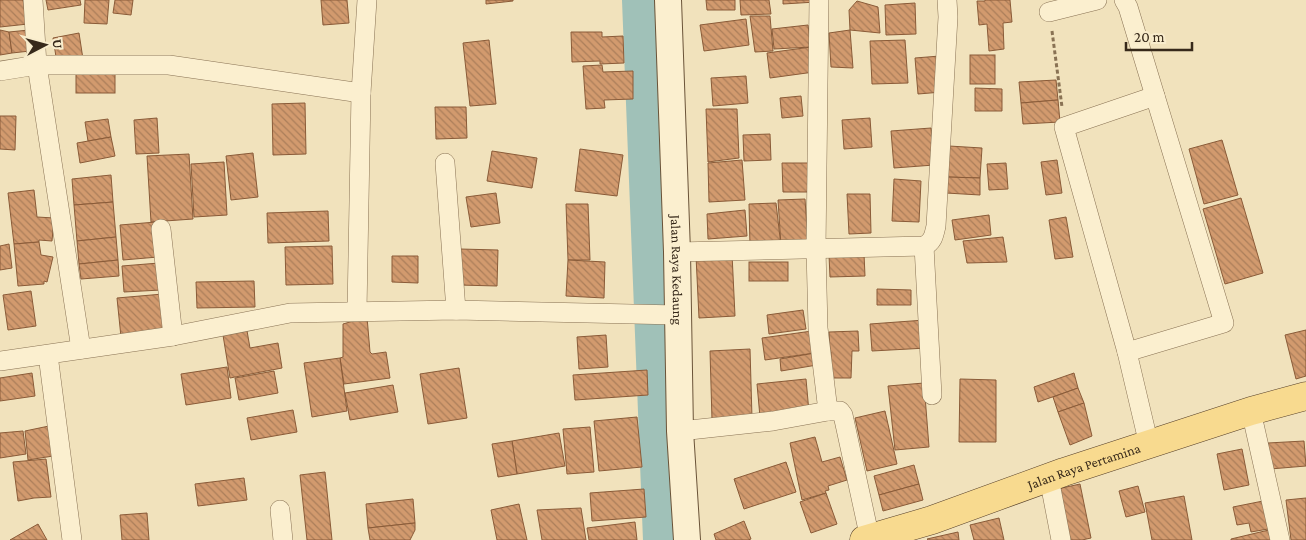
<svg xmlns="http://www.w3.org/2000/svg" width="1306" height="540" font-family="'Crimson Pro',serif">
<defs>
<pattern id="building-back-hatch" width="6" height="6" patternUnits="userSpaceOnUse" patternTransform="scale(1.25)"><rect width="6" height="6" fill="#d29a6e"/><path d="M-1 5l2 2M0 0l6 6M5-1l2 2" fill="none" stroke="#ab7e5a"/></pattern>
</defs>
<rect width="100%" height="100%" fill="#f1e2bc"/>
<g fill="none" stroke-linecap="round" stroke-linejoin="round">
<!-- river -->
<path stroke="#a0c1b8" stroke-width="40" d="M642 0 663 540"/>
</g>
<!-- building -->
<g fill="url(#building-back-hatch)" stroke="#8a5b38">
<path d="M0 0H23L26 19 28 24 0 27Z"/>
<path d="M46 0H80L81 5 48 10Z"/>
<path d="M85 0H109L107 24 84 23Z"/>
<path d="M115 0H133L131 15 113 13Z"/>
<path d="M321 0H347L349 23 323 25Z"/>
<path d="M486 0H513V1L486 4Z"/>
<path d="M706 0H735V10H707Z"/>
<path d="M740 0H769L771 14 741 15Z"/>
<path d="M783 0H816V2L783 4Z"/>
<path d="M985 0H1010L1012 22 1003 23 1004 49 989 51 987 24 979 25 977 1H985Z"/>
<path d="M857 1 878 7 880 33 850 30 849 10Z"/>
<path d="M915 3 916 34 886 35 885 5Z"/>
<path d="M750 16H770L773 51 755 52Z"/>
<path d="M746 19 749 45 704 51 700 25Z"/>
<path d="M808 25 811 47 774 49 772 29Z"/>
<path d="M0 30 9 32 12 53 0 55Z"/>
<path d="M29 30 30 51 12 53 9 32Z"/>
<path d="M850 30 853 68 831 67 829 33Z"/>
<path d="M571 32H602V37L623 36 624 63 600 64V61L572 62Z"/>
<path d="M79 33 83 59 57 63 53 38Z"/>
<path d="M489 40 496 104 470 106 463 43Z"/>
<path d="M905 40 908 83 872 84 870 41Z"/>
<path d="M811 47 814 72 770 78 767 53Z"/>
<rect x="970" y="55" width="25" height="29"/>
<path d="M940 56 942 92 918 94 915 58Z"/>
<path d="M602 65 603 72 633 71V99L604 100 605 108 586 109 583 66Z"/>
<rect x="76" y="74" width="39" height="19"/>
<path d="M746 76 748 103 713 106 711 78Z"/>
<path d="M1056 80 1058 100 1021 103 1019 82Z"/>
<path d="M975 88 1002 89V111H975Z"/>
<path d="M801 96 803 116 782 118 780 98Z"/>
<path d="M1058 100 1060 122 1023 124 1021 103Z"/>
<path d="M305 103 306 154 273 155 272 104Z"/>
<path d="M435 107H466L467 138 436 139Z"/>
<path d="M706 109H737L739 158 708 162Z"/>
<path d="M0 116H16L15 150 0 149Z"/>
<path d="M157 118 159 153 136 154 134 120Z"/>
<path d="M870 118 872 147 844 149 842 120Z"/>
<path d="M108 119 111 137 88 141 85 122Z"/>
<path d="M931 128 934 165 894 168 891 131Z"/>
<path d="M770 134 771 160 744 161 743 135Z"/>
<path d="M111 137 115 156 80 163 77 143Z"/>
<path d="M1222 140 1238 195 1204 204 1189 149Z"/>
<path d="M949 146 982 148 980 178 947 177Z"/>
<path d="M580 149 623 155 617 196 575 191Z"/>
<path d="M492 151 537 158 532 188 487 181Z"/>
<path d="M253 153 258 197 231 200 226 156Z"/>
<path d="M189 154 193 219 151 222 147 156Z"/>
<path d="M742 160 745 200 709 202 708 163Z"/>
<path d="M1057 160 1062 193 1046 195 1041 162Z"/>
<path d="M224 162 227 215 194 217 191 164Z"/>
<path d="M782 163H811V192H783Z"/>
<path d="M1006 163 1008 189 989 190 987 164Z"/>
<path d="M111 175 113 202 74 205 72 179Z"/>
<path d="M947 177 980 178V195L946 193Z"/>
<path d="M894 179 921 181 919 222 892 221Z"/>
<path d="M34 190 37 217 54 218 52 241 39 240V242L14 244 8 193Z"/>
<path d="M496 193 500 223 471 227 466 197Z"/>
<path d="M847 194H870L871 233 849 234Z"/>
<path d="M1241 198 1263 273 1225 284 1203 209Z"/>
<path d="M805 199 808 244 781 246 778 200Z"/>
<path d="M113 202 116 237 77 241 74 205Z"/>
<path d="M776 203 781 246 750 247 749 204Z"/>
<path d="M566 204H588L590 260H568Z"/>
<path d="M745 210 747 236 708 239 707 214Z"/>
<path d="M328 211 329 241 268 243 267 213Z"/>
<path d="M989 215 991 235 955 240 952 220Z"/>
<path d="M1066 217 1073 257 1055 259 1049 220Z"/>
<path d="M156 222 158 257 123 260 120 225Z"/>
<path d="M116 237 118 260 79 264 77 241Z"/>
<path d="M1003 237 1007 262 967 263 963 241Z"/>
<path d="M39 242 41 255 53 257 47 282 44 281V284L18 286 14 244Z"/>
<path d="M9 244 12 268 0 270V246Z"/>
<path d="M332 246 333 284 286 285 285 247Z"/>
<path d="M460 249 498 250 497 286 459 285Z"/>
<path d="M732 254 735 316 699 318 696 256Z"/>
<path d="M864 254 865 276 830 277 829 255Z"/>
<path d="M392 256H418V283L392 282Z"/>
<path d="M118 260 119 276 81 279 79 264Z"/>
<path d="M568 260 605 262 604 298 566 296Z"/>
<rect x="749" y="262" width="39" height="19"/>
<path d="M159 263 161 290 124 292 122 266Z"/>
<path d="M254 281 255 307 197 308 196 282Z"/>
<path d="M877 289 911 290V305H877Z"/>
<path d="M31 291 36 326 8 330 3 295Z"/>
<path d="M163 294 167 332 121 337 117 298Z"/>
<path d="M803 310 806 329 769 334 767 315Z"/>
<path d="M367 317 370 352 372 354 386 352 390 378 344 384 340 358 343 357V324Z"/>
<path d="M925 320 927 348 872 351 870 324Z"/>
<path d="M246 325 250 348 278 343 282 368 230 378 222 329Z"/>
<path d="M1306 330V376L1296 379 1285 335Z"/>
<path d="M812 331 815 353 765 360 762 338Z"/>
<path d="M858 331 859 351H852L851 378H831V352H830L829 332Z"/>
<path d="M606 335 608 367 579 369 577 337Z"/>
<path d="M750 349 752 418 712 420 710 351Z"/>
<path d="M815 353 817 365 781 371 780 359Z"/>
<path d="M340 358 347 411 312 417 304 363Z"/>
<path d="M227 367 231 398 186 405 181 374Z"/>
<path d="M459 368 467 418 428 424 420 374Z"/>
<path d="M647 370 648 395 575 400 573 375Z"/>
<path d="M274 371 278 393 239 400 235 378Z"/>
<path d="M32 373 35 396 0 401V378Z"/>
<path d="M1074 373 1078 388 1038 402 1034 387Z"/>
<path d="M806 379 809 412 760 417 757 384Z"/>
<path d="M960 379 996 380V442H959Z"/>
<path d="M924 383 929 447 895 450 888 386Z"/>
<path d="M393 385 398 412 350 420 345 393Z"/>
<path d="M1078 388 1084 403 1058 412 1053 397Z"/>
<path d="M1084 403 1092 436 1070 445 1058 412Z"/>
<path d="M293 410 297 432 251 440 247 418Z"/>
<path d="M885 411 897 464 867 471 855 418Z"/>
<path d="M637 417 642 467 599 471 594 421Z"/>
<path d="M49 426 53 456 28 460 25 431Z"/>
<path d="M590 427 594 472 567 474 563 429Z"/>
<path d="M23 431 26 454 0 458V433Z"/>
<path d="M559 433 565 466 517 474 512 441Z"/>
<path d="M815 437 822 462 840 457 847 480 828 486 829 490 825 491 826 493 802 500 790 443Z"/>
<path d="M512 441 517 474 498 477 492 444Z"/>
<path d="M1304 441 1306 466 1270 469 1268 443Z"/>
<path d="M1242 449 1249 485 1224 490 1217 454Z"/>
<path d="M46 459 51 497 34 498 18 501 13 462Z"/>
<path d="M786 462 796 492 744 509 734 479Z"/>
<path d="M914 465 919 484 879 495 874 476Z"/>
<path d="M325 472 332 540H307L300 475Z"/>
<path d="M244 478 247 500 198 506 195 484Z"/>
<path d="M919 484 923 500 883 511 879 495Z"/>
<path d="M1080 484 1091 538 1082 540H1064L1053 490Z"/>
<path d="M1138 486 1145 512 1126 517 1119 491Z"/>
<path d="M644 489 646 517 592 521 590 493Z"/>
<path d="M826 493 837 524 811 533 800 502Z"/>
<path d="M1184 496 1192 540H1152L1145 503Z"/>
<path d="M1306 498V540H1291L1286 500Z"/>
<path d="M413 499 415 523 368 528 366 504Z"/>
<path d="M1263 501 1268 529 1251 532 1249 523 1237 525 1233 507Z"/>
<path d="M519 504 527 540H497L491 510Z"/>
<path d="M581 508 586 540H542L537 510Z"/>
<path d="M147 513 149 540H122L120 515Z"/>
<path d="M999 518 1004 540H974L970 525Z"/>
<path d="M744 521 751 539 748 540H716L714 534Z"/>
<path d="M635 522 637 540H589L587 528Z"/>
<path d="M415 523V530L410 540H370L368 528Z"/>
<path d="M38 524 47 540H10Z"/>
<path d="M1273 529 1275 540H1231V539Z"/>
<path d="M958 532 959 540H928L927 539Z"/>
</g>
<g fill="none" stroke-linecap="round" stroke-linejoin="round">
<!-- street casing -->
<g stroke="#897254" stroke-width="20">
<g id="street">
<path d="M33 0 37 65 81 349"/>
<path d="M819 0 816 249 818 328 828 411"/>
<path d="M1124 0 1128 7 1224 323 1127 352"/>
<path d="M1049 12 1097 0"/>
<path d="M0 71 37 65H169L361 93"/>
<path d="M445 163 456 310"/>
<path d="M161 229 173 336"/>
<path d="M924 246 932 395"/>
<path d="M677 252 924 246C933 242 934 235 936 226L948 17 947 0"/>
<path d="M357 311 361 93 367 0"/>
<path d="M48 355 72 540"/>
<path d="M0 361 173 336 290 313 456 310 678 315"/>
<path d="M1251 411 1280 540"/>
<path d="M680 431 773 421 828 411H840L843 415 870 539"/>
<path d="M1149 445 1127 352 1064 127 1155 96"/>
<path d="M1049 478 1061 540"/>
<path d="M280 510 283 540"/>
</g>
</g>
<!-- secondary casing -->
<g stroke="#6a5338" stroke-width="28">
<g id="secondary">
<path id="s1" d="M668 0 677 252 680 431 687 540"/>
</g>
</g>
<!-- primary casing -->
<g stroke="#563f29" stroke-width="29">
<g id="primary">
<path id="s2" d="M864 540 932 520 1064 472 1251 411 1306 396"/>
</g>
</g>
<!-- path -->
<path stroke="#897254" stroke-width="3" stroke-dasharray="4 2.5" stroke-linecap="butt" d="M1052 31 1062 107"/>
<!-- street -->
<use href="#street" stroke="#fbefcf" stroke-width="19"/>
<!-- secondary -->
<use href="#secondary" stroke="#fbefcf" stroke-width="26"/>
<!-- primary -->
<use href="#primary" stroke="#f8da8f" stroke-width="28"/>
</g>
<g text-anchor="middle" dominant-baseline="central" stroke-width="5" stroke-linejoin="round" paint-order="stroke">
<!-- street labels -->
<g font-size="14" fill="#37291a" stroke="#f8eccc">
<text stroke="none"><textPath href="#s1" startOffset="270">Jalan Raya Kedaung</textPath></text>
<text stroke="none"><textPath href="#s2" startOffset="232">Jalan Raya Pertamina</textPath></text>
</g>
</g>
<!-- north arrow -->
<g transform="translate(45 45) rotate(84)" stroke="#f8eccc" stroke-width="4" paint-order="stroke">
<path d="M0-4L9 19L0 12L-9 19Z" fill="#37291a"/>
<text y="-8" font-size="14" font-weight="bold" text-anchor="middle" fill="#37291a">U</text>
</g>
<!-- scale -->
<path d="M1126 42v8h66v-8" fill="none" stroke="#37291a" stroke-width="2.5"/>
<text x="1134" y="42" font-size="15" fill="#37291a" stroke="#f8eccc" stroke-width="4" paint-order="stroke">20 m</text>
</svg>
